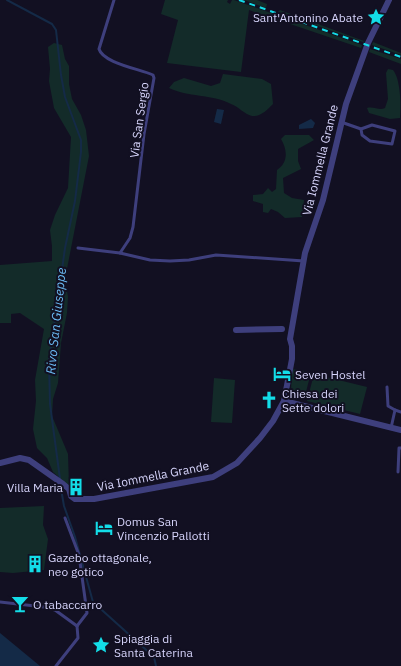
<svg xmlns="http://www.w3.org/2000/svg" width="401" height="666" font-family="'IBM Plex Sans',sans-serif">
<rect width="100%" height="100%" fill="#121022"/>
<!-- green -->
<g fill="#132b29">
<path d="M165 0H228L227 2 230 4 232 0H234L362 45 361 48 249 10 241 72 167 63 178 20 161 14Z"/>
<path d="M244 0H257L267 4 266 8Z"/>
<path d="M280 10 364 41 363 42 278 12Z"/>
<path d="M373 42 401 53V55L372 45Z"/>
<path d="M54 43 62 45 65 59 69 66V84L72 99 81 115 86 130 89 156 65 279 68 297 67 313 61 343 58 383 53 399 52 416 68 454 69 486 53 472 47 458 37 448 33 429 36 401 35 380 44 329 20 313 11 314V323H0V265L52 261V246L50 230 55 215 68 188 71 137 54 108 49 81 50 69 48 47Z"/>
<path d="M370 49 401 59V64L369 52Z"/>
<path d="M388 69 393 70C401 80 401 106 400 118L390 119 369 113 367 108C374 106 379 111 385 108L388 99 386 73Z"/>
<path d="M223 74 262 79 271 84 273 104C268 109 261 117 252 116 244 114 239 107 231 104 212 94 187 97 169 88L174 82 184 78 211 86 220 83Z"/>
<path d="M285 135H309L314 140 298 149V161L301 169 283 178 284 193 292 198 304 200 302 217 285 218 278 212 271 209 268 213 263 212V204L253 201V195L263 194 268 188 272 192 276 189 277 170C289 162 287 149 281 139Z"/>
<path d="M292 369 311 372 306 392 293 396 291 392Z"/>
<path d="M314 374 367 387 360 414 307 401Z"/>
<path d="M214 378 235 380 232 423 211 422Z"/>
<path d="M44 506 43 525 48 539 44 570 13 573 0 572V508Z"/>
</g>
<!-- water -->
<g fill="#142a47">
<path d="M217 109 224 110 221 124 214 122Z"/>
<path d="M311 119 315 123 313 128 299 129V125Z"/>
<path d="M0 633 40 666H0Z"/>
</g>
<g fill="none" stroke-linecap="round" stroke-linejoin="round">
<!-- stream -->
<g stroke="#142a47" stroke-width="2">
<path d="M7 0 52 24 56 30 61 75 65 97 81 140V152L75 201 65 248 49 362 50 404 60 479"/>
<path d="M60 483 64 506 75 537 93 602 154 657 156 666"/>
</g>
<!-- service -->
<g stroke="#3e3f7d" stroke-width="3">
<path d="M114 0 99 49C103 63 140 69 153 75L154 78 144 134 133 227 130 238 120 253 150 260 170 261 189 260 216 255 304 261"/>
<path d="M341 122 361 129 372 125 395 131 392 144 370 141 362 135 361 129"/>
<path d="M78 248 120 253"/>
<path d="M387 387 388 406 395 410 391 428"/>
<path d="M395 410 401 412"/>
<path d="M398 472 399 448H401"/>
<path d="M65 518 79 555 87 613 77 626"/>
<path d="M0 602 44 607 55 610 77 626"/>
<path d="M56 666 78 638 77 626"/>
</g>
<!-- minor -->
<g stroke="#3e3f7d" stroke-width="6">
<path d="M236 330 282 329"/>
<path d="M284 401 401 430"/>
<path d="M0 463 20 458 29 460 63 484 69 489 71 496 75 499H94L213 477 237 463 260 438 273 421 284 401 292 359V346L290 339 305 253 323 200 346 104 368 43 389 0"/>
</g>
<!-- rail -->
<path stroke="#13dde8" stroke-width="2" stroke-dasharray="6 5" stroke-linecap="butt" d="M239 0 401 57"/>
</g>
<!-- icons -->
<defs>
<g id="sight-bare" transform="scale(1.38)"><path d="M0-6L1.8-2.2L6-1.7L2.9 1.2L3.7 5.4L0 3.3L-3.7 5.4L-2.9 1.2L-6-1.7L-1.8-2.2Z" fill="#13dde8" stroke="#121022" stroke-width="2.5" paint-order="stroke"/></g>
<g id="hotel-bare" transform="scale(1.38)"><path d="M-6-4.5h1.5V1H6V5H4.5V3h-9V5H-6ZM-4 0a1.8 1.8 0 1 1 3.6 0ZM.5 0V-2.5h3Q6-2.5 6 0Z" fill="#13dde8" stroke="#121022" stroke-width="2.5" paint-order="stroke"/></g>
<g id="church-bare" transform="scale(1.38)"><path d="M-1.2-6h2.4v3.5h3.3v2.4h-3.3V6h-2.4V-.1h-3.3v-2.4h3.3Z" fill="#13dde8" stroke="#121022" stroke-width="2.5" paint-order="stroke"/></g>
<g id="building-bare" transform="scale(1.38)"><path d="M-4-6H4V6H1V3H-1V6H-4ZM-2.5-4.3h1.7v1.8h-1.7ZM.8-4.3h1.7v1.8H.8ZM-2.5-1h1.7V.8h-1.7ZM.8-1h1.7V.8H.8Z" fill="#13dde8" stroke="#121022" stroke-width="2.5" paint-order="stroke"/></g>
<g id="bar-bare" transform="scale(1.38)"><path d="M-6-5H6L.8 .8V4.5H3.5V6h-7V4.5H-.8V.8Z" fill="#13dde8" stroke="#121022" stroke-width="2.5" paint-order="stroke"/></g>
</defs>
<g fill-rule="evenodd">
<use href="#sight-bare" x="376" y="17"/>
<use href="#hotel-bare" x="282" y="374"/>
<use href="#church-bare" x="269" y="400"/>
<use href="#building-bare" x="76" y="487"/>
<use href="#hotel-bare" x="104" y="528"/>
<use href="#building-bare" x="35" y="564"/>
<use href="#bar-bare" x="20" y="604"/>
<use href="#sight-bare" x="101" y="645"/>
</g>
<g text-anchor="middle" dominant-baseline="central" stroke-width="4" stroke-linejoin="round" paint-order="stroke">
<!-- poi labels -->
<g font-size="12" fill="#d6d4fb" stroke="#121022" text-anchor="start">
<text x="363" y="17" text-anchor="end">Sant'Antonino Abate</text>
<text x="295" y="374">Seven Hostel</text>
<text x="282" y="393">Chiesa dei<tspan x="282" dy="14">Sette dolori</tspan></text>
<text x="63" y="487" text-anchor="end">Villa Maria</text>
<text x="117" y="521">Domus San<tspan x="117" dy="14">Vincenzio Pallotti</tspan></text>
<text x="48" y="557">Gazebo ottagonale,<tspan x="48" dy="14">neo gotico</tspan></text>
<text x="33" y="604">O tabaccarro</text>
<text x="114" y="638">Spiaggia di<tspan x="114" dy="14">Santa Caterina</tspan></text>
</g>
<!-- street labels -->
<g font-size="12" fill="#d6d4fb" stroke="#121022">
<text transform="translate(139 120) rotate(-82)">Via San Sergio</text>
<text transform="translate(320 160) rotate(-76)">Via Iommella Grande</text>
<text transform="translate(153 476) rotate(-11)">Via Iommella Grande</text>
</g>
<!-- water labels -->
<g font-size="13" font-style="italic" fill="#6bbaf3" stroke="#121022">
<text transform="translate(56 321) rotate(-84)">Rivo San Giuseppe</text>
</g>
</g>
</svg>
